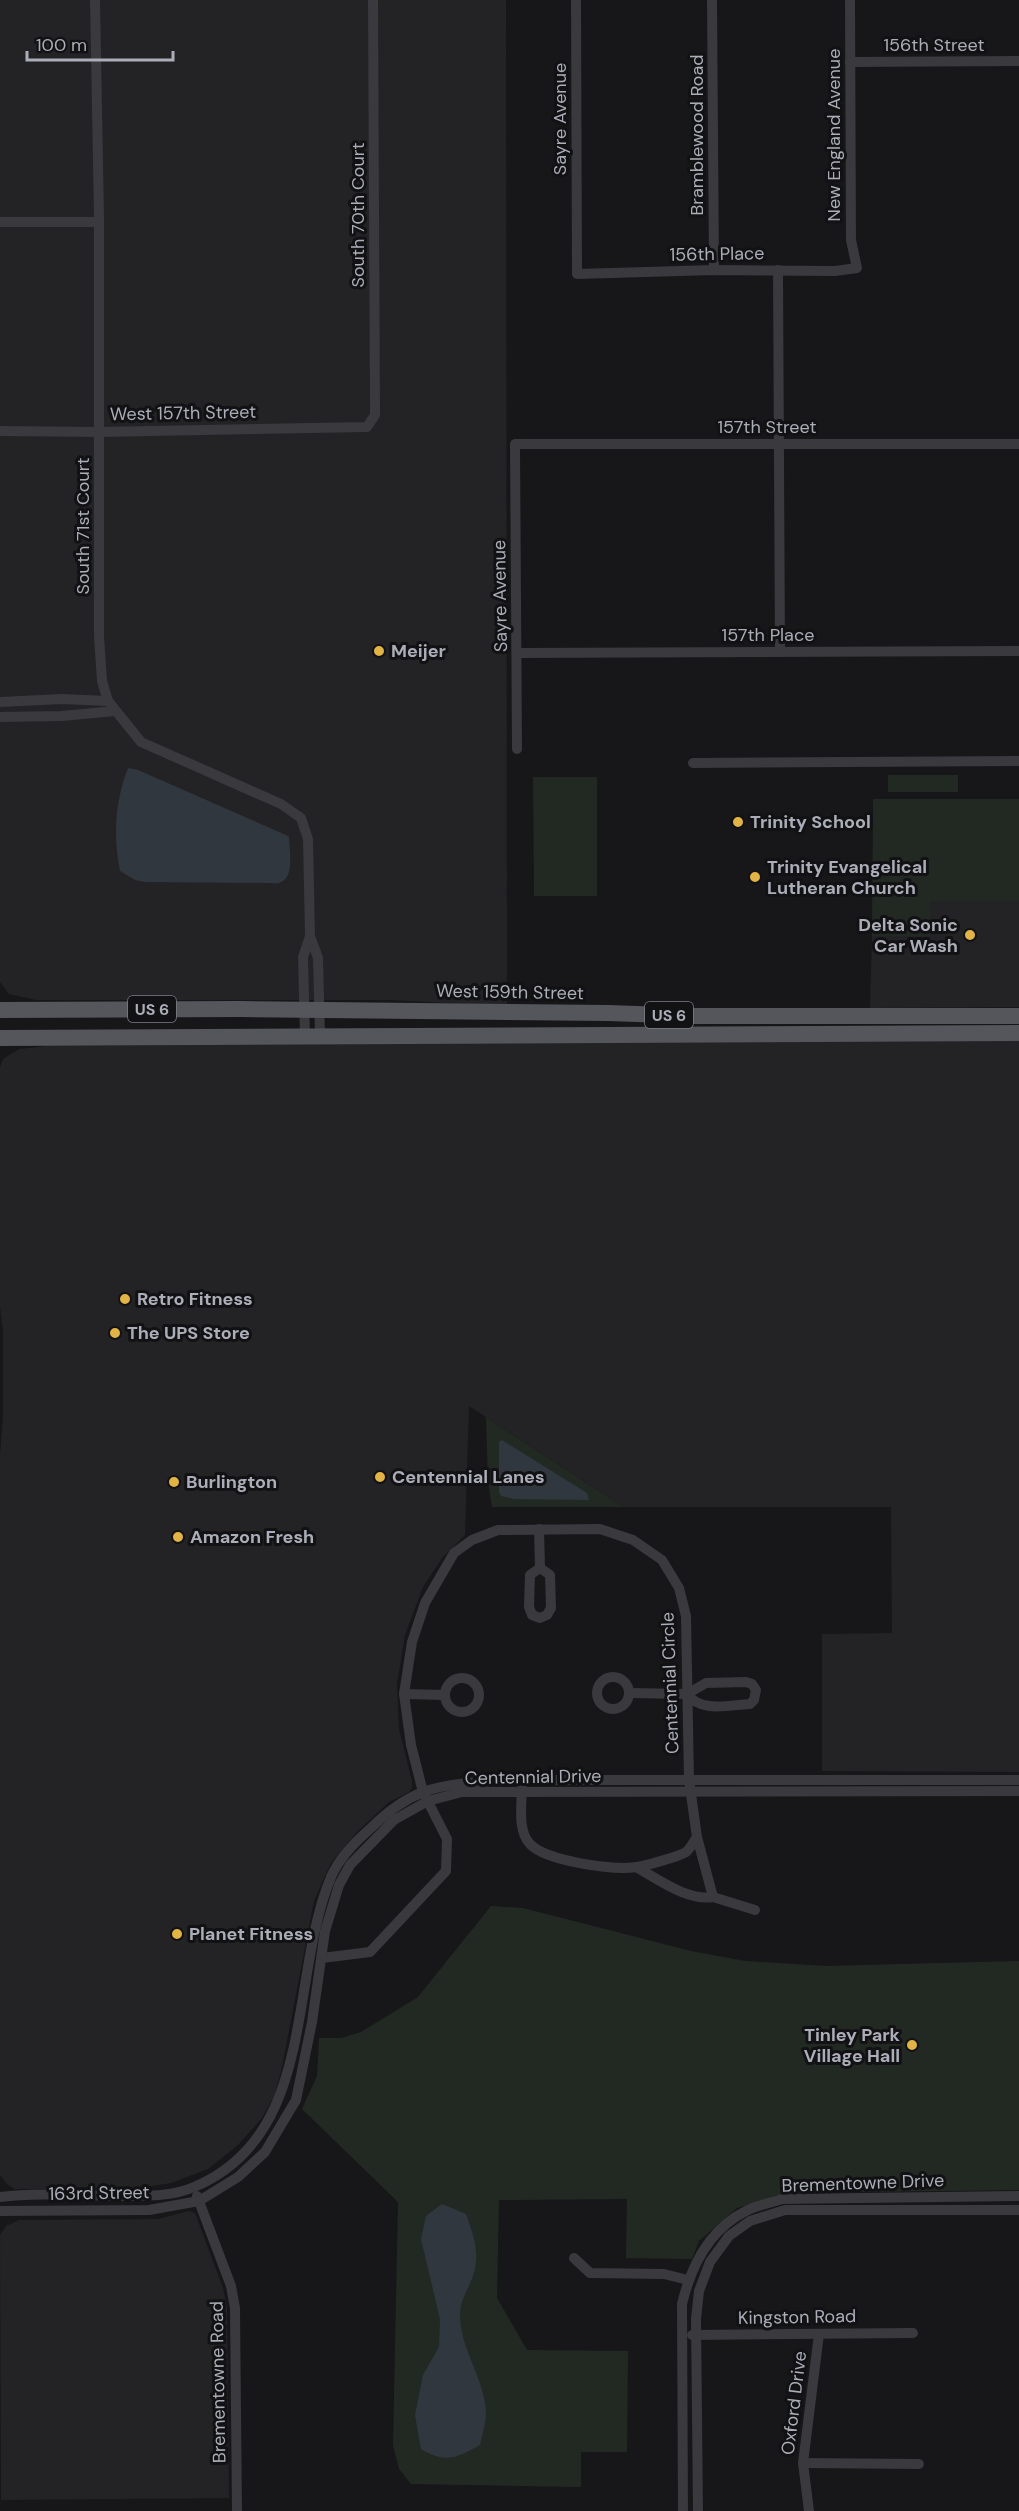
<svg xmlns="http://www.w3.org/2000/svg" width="1019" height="2511" font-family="'DM Sans',sans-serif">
<rect width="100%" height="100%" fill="#171719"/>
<!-- built -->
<g fill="#232326">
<path d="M0 0H506L507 1006 390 1000H36L9 994 0 982Z"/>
<path d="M930 901H1019V1007L870 1008 872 936H929Z"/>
<path d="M1019 1039V1772L822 1771V1634L892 1633 891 1507H623L469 1406 465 1535 442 1558 423 1587 405 1635 397 1684 399 1729 412 1781V1788L409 1792 389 1802 357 1832 331 1863 314 1901 281 2072 274 2096 262 2118 238 2145 208 2169 171 2183 140 2188 40 2189H15L7 2184 0 2175V1455L3 1417V1331L0 1307V1067L3 1059 19 1049 47 1046Z"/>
<path d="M189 2211 195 2213 223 2288 227 2308 229 2498 1 2500 0 2235 6 2226 19 2220 158 2219Z"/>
</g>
<!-- green -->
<g fill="#222923">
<rect x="888" y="775" width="70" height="17"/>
<path d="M533 777H597V896H534Z"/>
<path d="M873 799H1019V901H930V936H872Z"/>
<path d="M486 1417 623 1507H492L488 1481Z"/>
<path d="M491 1906 523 1908 691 1951 745 1961 826 1966 1019 1961V2190L784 2193 737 2208 699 2241 692 2259 626 2258 627 2199 499 2200 497 2298 527 2350 628 2351 627 2452H581V2487L411 2484 399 2469 393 2445 398 2202 302 2109 317 2076 319 2038H341L361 2032 418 1997Z"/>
</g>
<!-- water -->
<g fill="#30373e">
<path d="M128 768 138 770 286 835 289 837C289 848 295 877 281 882 278 884 274 883 271 883L144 882 135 880 120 871C113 836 115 801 128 768Z"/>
<path d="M502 1440 587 1493 589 1500 514 1499 501 1496 499 1492V1442Z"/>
<path d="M442 2204 466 2214C472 2231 479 2249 475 2268 472 2285 460 2297 460 2315 460 2349 485 2379 486 2413 486 2423 482 2435 480 2445 456 2458 446 2464 421 2449L415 2415 423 2375 439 2347 440 2319 421 2239 426 2216Z"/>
</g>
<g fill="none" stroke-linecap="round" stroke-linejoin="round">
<!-- minor -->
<g stroke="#39393e" stroke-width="10">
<path d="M95 0 99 216V636L102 681 108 701 141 742 281 804 301 818 308 839 310 936 318 958 320 1036"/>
<path d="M576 0 577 274 714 270 835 271 857 268 851 240 850 0"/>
<path d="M712 0 714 270"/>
<path d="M850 62 1019 61"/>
<path d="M0 222H99"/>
<path d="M778 270 780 652"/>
<path d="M0 431 99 432 367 427 375 415 373 0"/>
<path d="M517 653 1019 651"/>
<path d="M0 702 62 699 108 701"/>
<path d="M0 717 62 716 115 711"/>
<path d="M517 749 515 444H1019"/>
<path d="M693 763 1019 761"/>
<path d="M305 1036 303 957 310 936"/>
<path d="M539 1529 540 1568"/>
<path d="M540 1568 550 1575 551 1608 547 1615 540 1618 532 1615 529 1607 530 1575Z"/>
<circle cx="613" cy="1693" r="16"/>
<circle cx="462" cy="1695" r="17"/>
<path d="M746 1682 752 1684 756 1690 754 1700 750 1704C729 1705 701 1713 687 1694L706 1683Z"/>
<path d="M629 1693 687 1694"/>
<path d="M404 1694 445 1695"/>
<path d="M636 1867C658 1879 687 1901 713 1897L697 1837"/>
<path d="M713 1897 755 1910"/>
<path d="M322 1958 370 1952 446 1871 447 1839 423 1792 411 1745 404 1694 412 1642 425 1603 454 1553 472 1540 498 1530 600 1529 633 1540 662 1560 679 1588 686 1616 689 1780 697 1837C694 1841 690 1849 686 1852 680 1856 645 1866 637 1867 614 1871 546 1861 530 1844 517 1831 522 1803 522 1786"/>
<path d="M197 2196 231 2286 235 2308 237 2511"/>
<path d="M0 2197C40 2192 86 2196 127 2196 149 2196 174 2196 194 2187 318 2135 288 1980 331 1877 339 1858 356 1841 371 1828 386 1813 403 1800 423 1792 454 1781 489 1782 522 1780H1019"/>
<path d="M0 2211 149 2210 199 2201 238 2177 265 2152 296 2100 312 2022 325 1931 339 1885 350 1865 394 1820 428 1801 462 1792 1019 1791"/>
<path d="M574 2258 590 2273 664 2274 688 2280"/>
<path d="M692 2335 913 2333"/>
<path d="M803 2463 919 2464"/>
<path d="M683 2511 682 2304C691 2266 710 2229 746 2211 757 2205 771 2203 782 2199L1019 2196"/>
<path d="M698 2511 696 2319 699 2291 710 2262 729 2236 750 2221 785 2210H1019"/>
<path d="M809 2511 803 2463 819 2334"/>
</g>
<!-- primary -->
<g stroke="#55565c" stroke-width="16">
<path d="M0 1010 240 1009 608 1013 695 1016H1019"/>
<path d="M0 1038 1019 1033"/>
</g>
</g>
<!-- markers -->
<g fill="#e2b446" stroke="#121214" stroke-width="2">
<circle cx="379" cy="651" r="6"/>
<circle cx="738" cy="822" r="6"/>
<circle cx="755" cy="877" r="6"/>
<circle cx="970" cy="935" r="6"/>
<circle cx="125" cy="1299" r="6"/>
<circle cx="115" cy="1333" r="6"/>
<circle cx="380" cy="1477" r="6"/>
<circle cx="174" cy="1482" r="6"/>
<circle cx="178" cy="1537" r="6"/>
<circle cx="177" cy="1934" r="6"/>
<circle cx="912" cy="2045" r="6"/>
</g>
<g text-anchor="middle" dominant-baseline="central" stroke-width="6" stroke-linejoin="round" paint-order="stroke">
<!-- shield labels -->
<g fill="#121214" stroke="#7d7f87" stroke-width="1.5">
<rect x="128" y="996" width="48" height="26" rx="4.5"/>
<rect x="645" y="1002" width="48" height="26" rx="4.5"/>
</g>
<g font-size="16" font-weight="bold" fill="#abaeb8">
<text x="152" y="1009">US 6</text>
<text x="669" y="1015">US 6</text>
</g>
<!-- street labels -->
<g font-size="18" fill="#abaeb8" stroke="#121214">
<text x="934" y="45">156th Street</text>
<text transform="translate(560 119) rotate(-90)">Sayre Avenue</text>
<text transform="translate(697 135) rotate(-90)">Bramblewood Road</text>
<text transform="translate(834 135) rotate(-90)">New England Avenue</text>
<text transform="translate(358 215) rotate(-90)">South 70th Court</text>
<text transform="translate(717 254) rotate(-1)">156th Place</text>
<text transform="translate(183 413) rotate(-1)">West 157th Street</text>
<text x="767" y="427">157th Street</text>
<text transform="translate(83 526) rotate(-90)">South 71st Court</text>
<text transform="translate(500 596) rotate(-91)">Sayre Avenue</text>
<text x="768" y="635">157th Place</text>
<text transform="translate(510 992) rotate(1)">West 159th Street</text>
<text transform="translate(670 1683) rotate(-92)">Centennial Circle</text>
<text transform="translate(533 1777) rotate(-1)">Centennial Drive</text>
<text transform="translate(863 2183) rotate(-2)">Brementowne Drive</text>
<text transform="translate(99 2193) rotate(-1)">163rd Street</text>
<text transform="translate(797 2317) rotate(-1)">Kingston Road</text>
<text transform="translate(218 2382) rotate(-91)">Brementowne Road</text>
<text transform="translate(794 2403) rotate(-83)">Oxford Drive</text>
</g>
<!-- poi labels -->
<g font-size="18" font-weight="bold" fill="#abaeb8" stroke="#121214" text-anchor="start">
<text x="391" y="651">Meijer</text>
<text x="750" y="822">Trinity School</text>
<text x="767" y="867">Trinity Evangelical<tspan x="767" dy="21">Lutheran Church</tspan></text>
<text x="958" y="925" text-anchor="end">Delta Sonic<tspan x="958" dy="21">Car Wash</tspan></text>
<text x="137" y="1299">Retro Fitness</text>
<text x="127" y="1333">The UPS Store</text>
<text x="392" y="1477">Centennial Lanes</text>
<text x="186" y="1482">Burlington</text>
<text x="190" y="1537">Amazon Fresh</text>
<text x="189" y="1934">Planet Fitness</text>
<text x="900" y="2035" text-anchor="end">Tinley Park<tspan x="900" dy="21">Village Hall</tspan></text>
</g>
</g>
<!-- scale -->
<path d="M27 51v9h146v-9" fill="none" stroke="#abaeb8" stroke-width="3"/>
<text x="36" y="51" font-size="18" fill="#abaeb8" stroke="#121214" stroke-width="4.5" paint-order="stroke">100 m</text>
</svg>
